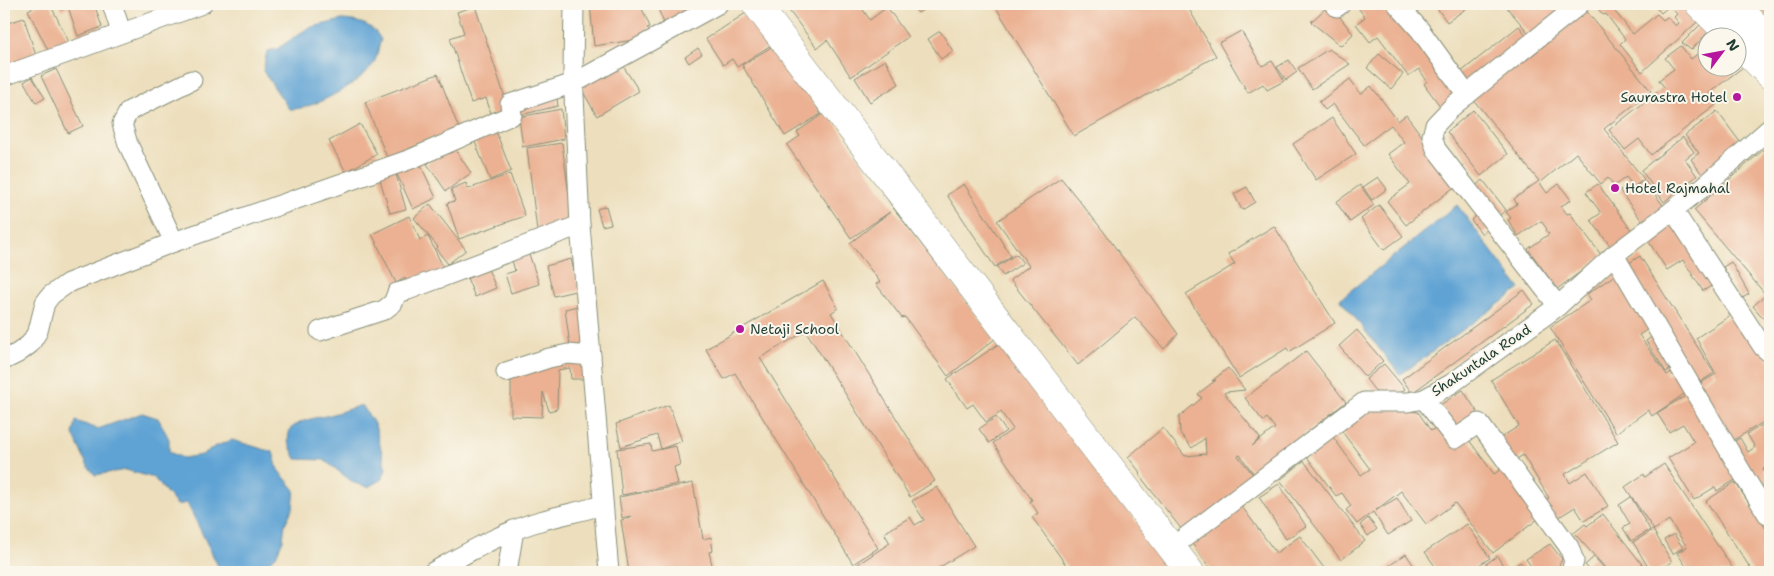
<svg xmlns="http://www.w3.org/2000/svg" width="1774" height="576" font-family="'Shantell Sans',sans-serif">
<rect width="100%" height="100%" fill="#fbf7ec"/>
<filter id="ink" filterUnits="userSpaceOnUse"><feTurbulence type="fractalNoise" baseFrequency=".02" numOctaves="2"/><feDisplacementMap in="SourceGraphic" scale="10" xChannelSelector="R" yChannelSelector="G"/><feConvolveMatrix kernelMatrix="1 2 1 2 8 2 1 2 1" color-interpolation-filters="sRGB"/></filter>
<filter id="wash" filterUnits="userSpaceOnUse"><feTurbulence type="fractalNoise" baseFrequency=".0096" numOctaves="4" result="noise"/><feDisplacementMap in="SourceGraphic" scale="20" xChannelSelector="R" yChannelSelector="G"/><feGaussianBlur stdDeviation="1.12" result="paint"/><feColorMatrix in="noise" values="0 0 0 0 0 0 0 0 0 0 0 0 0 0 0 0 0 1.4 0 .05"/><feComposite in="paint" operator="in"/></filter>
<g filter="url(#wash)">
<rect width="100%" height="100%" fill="#eddfbd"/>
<!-- water -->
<g fill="#5fa3d4" stroke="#3f7084">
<path d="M342 20C359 21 373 24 381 40 378 48 377 60 372 66 358 84 311 111 289 109L263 71 267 51 277 49 308 28Z"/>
<path d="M1457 205 1520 289 1400 375 1340 299Z"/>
<path d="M362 405 375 425 386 469 382 479 368 487 354 483 324 460 296 459 288 442 289 430C303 418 313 419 330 415 341 412 351 408 362 405Z"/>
<path d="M142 413 158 418 169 439V452L183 458 202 455 214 447 232 440 273 452 278 470 295 490 293 508 285 524 283 540 276 556 264 565 250 571 221 572 187 503 177 505 154 478 126 470 95 475 87 465 73 434 76 421 98 429Z"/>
</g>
<g id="blocks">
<!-- building -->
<g fill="#ebb192">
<path d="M40 4H50L71 46 51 56 28 10Z"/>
<path d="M59 4H94L102 27 78 36 68 7 61 10Z"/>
<path d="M590 4H640L650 27 647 28 652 32 634 40 594 46Z"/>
<path d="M656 4H708L664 23Z"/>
<path d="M784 4H859L870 20 887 7 908 37 851 77 827 40 817 48Z"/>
<path d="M911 4H927L929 6 918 13Z"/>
<path d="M994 4H1186L1216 56 1074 136Z"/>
<path d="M1330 4 1353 34 1341 46 1311 22Z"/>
<path d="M1358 4H1394L1464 95 1443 110 1424 84 1427 81 1419 69 1408 76 1378 36 1370 42 1356 24 1365 17 1356 5Z"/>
<path d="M1401 4H1422L1410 14Z"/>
<path d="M1434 4H1468L1470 6 1447 22Z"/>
<path d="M1504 4H1572L1532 37Z"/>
<path d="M1594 4H1617L1612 8 1633 34 1657 14 1663 20 1667 17 1676 26 1679 23 1674 17 1677 14 1669 6 1661 13 1652 4H1696L1706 14 1642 72 1620 44 1625 39 1606 14 1603 15Z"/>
<path d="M1632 4H1645L1638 10Z"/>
<path d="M1754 4H1770V18L1768 20Z"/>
<path d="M475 6 509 110 492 116 486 98 471 103 450 38 464 33 457 12Z"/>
<path d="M1584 8 1651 91 1604 129 1644 179 1634 187 1626 177 1614 186 1608 178 1601 184 1576 153 1540 183 1547 193 1559 184 1571 200 1561 206 1567 214 1570 213 1602 256 1557 289 1528 249 1549 234 1546 230 1547 229 1541 221 1518 236 1508 220 1511 218 1506 212 1517 204 1514 199 1539 181 1472 98Z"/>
<path d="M752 9 774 43 737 67 732 59 723 65 706 39Z"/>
<path d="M24 18 37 59 5 69 4 65V24Z"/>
<path d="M1704 21 1712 28 1691 50 1682 43Z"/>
<path d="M1519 26 1530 40 1468 90 1456 76Z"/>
<path d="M940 31 953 51 941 59 928 39Z"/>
<path d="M1241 31 1262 66 1272 61 1284 81 1267 90 1263 84 1248 93 1219 43Z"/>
<path d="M778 43 821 114 785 136 742 65Z"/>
<path d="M1681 46 1691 59 1701 51 1706 57V68H1736V51L1747 64 1709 93 1717 104 1651 155 1639 139 1625 150 1609 130 1664 87 1659 80 1674 69 1665 58Z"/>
<path d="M698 48 702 54 689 63 685 57Z"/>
<path d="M1329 49 1350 64 1312 89 1298 68Z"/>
<path d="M1379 54 1403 74 1391 89 1367 68Z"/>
<path d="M885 60 899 84 870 102 855 78Z"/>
<path d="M1289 60 1297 72 1286 80 1277 67Z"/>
<path d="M620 61 639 91 597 116 579 85Z"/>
<path d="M56 69 83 126 68 133 41 76Z"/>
<path d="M438 74 459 129 403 151V154L388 160 365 102Z"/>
<path d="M32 77 45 98 36 103 24 82Z"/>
<path d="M1350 79 1361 94 1371 86 1398 121 1406 115 1458 184 1406 225 1387 201 1410 184 1388 154 1404 142 1391 125 1364 145 1333 104 1325 110 1319 102Z"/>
<path d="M556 92 558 106 516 116 513 106Z"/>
<path d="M561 109 564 139 523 147 519 117Z"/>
<path d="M1473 110 1508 154 1481 176 1447 132Z"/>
<path d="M827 111 894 209 995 339 948 376 905 317 902 318 876 284 880 282 850 243 890 212 851 238 787 145 800 136 797 132Z"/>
<path d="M1717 111 1743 146 1704 177 1691 159 1699 153 1685 135Z"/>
<path d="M1332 118 1356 154 1316 180 1293 144Z"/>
<path d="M360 124 377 154 346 172 329 141Z"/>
<path d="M495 129 511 171 490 180 473 137Z"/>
<path d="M1683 137 1694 152 1685 159 1697 176 1664 202 1641 170Z"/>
<path d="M562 143 573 226 537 231 527 148Z"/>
<path d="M1770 144V326L1753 306 1766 295 1694 210Z"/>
<path d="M453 146 471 173 446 191 427 164Z"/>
<path d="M418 159 436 198 413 209 395 170Z"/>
<path d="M394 168 406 209 390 213 378 173Z"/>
<path d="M510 174 525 216 459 239 447 203 455 201 451 189 466 183 468 189Z"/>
<path d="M1378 177 1387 189 1372 200 1363 187Z"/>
<path d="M1061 178 1104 232 1178 334 1164 349 1135 317 1078 365 1010 280 1029 266 997 221Z"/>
<path d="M1483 180 1506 210 1494 220 1470 190Z"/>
<path d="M1644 180 1665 208 1644 224 1620 191 1627 186 1630 191Z"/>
<path d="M964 184 1011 256 995 267 947 195Z"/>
<path d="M1598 184 1634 234 1613 250 1591 220 1601 213 1586 192Z"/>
<path d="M1360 185 1374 205 1350 222 1336 202Z"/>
<path d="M1247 187 1255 202 1242 210 1234 194Z"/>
<path d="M430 204 466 250 448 264 436 249 438 247 414 218Z"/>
<path d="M1379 205 1403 236 1384 250 1361 219Z"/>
<path d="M606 206 611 224 602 226 597 209Z"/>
<path d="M1481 211 1492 225 1482 234 1471 220Z"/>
<path d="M409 216 420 240 428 236 444 269 409 286 405 278 396 283 372 234Z"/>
<path d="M1675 216 1718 282 1703 291 1683 260 1667 270 1645 236Z"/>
<path d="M1274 226 1335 323 1289 352 1287 348 1239 378 1186 294 1235 264 1228 254Z"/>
<path d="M527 248 539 284 511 293 505 274 515 271 510 253Z"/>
<path d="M1016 254 1023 263 1003 276 997 267Z"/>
<path d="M1640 256 1714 373 1697 384 1623 267Z"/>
<path d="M571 259 579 290 554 296 546 266Z"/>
<path d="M1731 262 1749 294 1741 299 1723 267Z"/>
<path d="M486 264 496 288 475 297 465 273Z"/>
<path d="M1615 275 1650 328 1639 335 1667 375 1676 369 1690 390 1652 416 1648 410 1616 433 1550 327 1591 300 1587 294Z"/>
<path d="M823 281 838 308 831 313 935 481 910 497 806 331 760 358 878 548 853 564 735 373 724 379 706 349Z"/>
<path d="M1524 290 1534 304 1412 393 1402 379Z"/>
<path d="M582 305 587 349 571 353 565 309Z"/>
<path d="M1737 311 1770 362V418L1732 441 1699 384 1716 374 1696 338Z"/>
<path d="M1357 330 1383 361 1365 377 1339 346Z"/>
<path d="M1654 335 1674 367 1666 372 1646 341Z"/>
<path d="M1006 339 1172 572H1071L1032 517 1038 513 1030 501 1032 500 993 443 1013 429 1001 412 986 422 973 404 967 408 947 379Z"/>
<path d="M1555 340 1618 442 1565 474 1570 483 1587 472 1608 506 1584 521 1575 507 1556 519 1544 500 1549 498 1523 455 1512 462 1497 440 1519 426 1491 380Z"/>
<path d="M1306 351 1346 402 1254 474 1240 455 1238 456 1255 477 1186 535 1140 476 1139 471 1128 457 1163 428 1185 456 1206 454 1205 438 1192 448 1180 433 1179 417 1202 398 1198 394 1216 380 1212 381 1228 368 1245 390 1226 392 1224 393 1260 438 1252 446 1275 428 1267 418 1263 421 1245 398Z"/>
<path d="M584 357 587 379H571L570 368 558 370 557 409 549 411 543 392 542 417 511 416V375Z"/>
<path d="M1384 364 1405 389 1396 396 1378 395 1366 379Z"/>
<path d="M1463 390 1482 419 1461 433 1440 405Z"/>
<path d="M1690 393 1740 477 1717 491 1715 487 1694 500 1668 458 1694 442 1683 424 1669 432 1657 413Z"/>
<path d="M669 405 682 441 661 449 657 435 621 447 616 424Z"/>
<path d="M1364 407 1418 412 1431 431 1437 427 1466 436 1494 474 1504 467 1542 516 1493 553 1455 503 1426 524 1401 491 1375 511 1397 498 1411 521 1388 535 1373 512 1357 524 1346 510 1351 506 1342 493 1336 496 1307 457 1333 437 1361 475 1370 469 1338 426Z"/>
<path d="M996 417 1006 431 989 443 979 429Z"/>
<path d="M1767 422 1770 428V465L1763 469 1770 482V506L1728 445 1740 438 1748 452 1755 447 1747 434Z"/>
<path d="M651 444 652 451 676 446 680 465 674 467 678 484 622 495 617 449Z"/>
<path d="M1304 461 1365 541 1341 560 1280 480Z"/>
<path d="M1664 464 1735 572H1690L1677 553 1687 547 1669 520 1654 530 1625 487 1644 474 1645 477Z"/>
<path d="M1735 482 1770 535V572H1753L1706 501Z"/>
<path d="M693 483 703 539 711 537 713 551 709 552 713 569 708 570 709 572H629L621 520 631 518V516L622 518 619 497Z"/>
<path d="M1279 484 1306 526 1286 539 1259 497Z"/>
<path d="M937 487 974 546 932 572H859L855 566 890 543 884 533 910 517 915 525 924 520 912 501Z"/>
<path d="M1631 497 1650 530 1631 541 1623 528 1630 524 1619 505Z"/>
<path d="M1240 504 1276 553 1300 536 1327 572H1213L1190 541Z"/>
<path d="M1603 514 1648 572H1609L1574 533 1585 524 1587 526Z"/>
<path d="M1368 518 1377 529 1368 536 1360 525Z"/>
<path d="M1467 524 1490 558 1468 572H1439L1425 552Z"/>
<path d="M1653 530 1672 562 1655 572H1651L1633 542Z"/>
<path d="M1674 534 1683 548 1672 554 1664 540Z"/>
<path d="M1550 544 1562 559 1556 572H1535L1526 559Z"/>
<path d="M1406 554 1418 572H1380Z"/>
<path d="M1497 556 1507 571 1520 562 1528 572H1475Z"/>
<path d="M1594 557 1605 569 1602 572H1592L1585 565Z"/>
</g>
</g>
</g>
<g filter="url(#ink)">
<use href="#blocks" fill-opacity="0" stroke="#868e78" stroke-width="1"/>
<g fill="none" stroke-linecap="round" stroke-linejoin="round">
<!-- street casing -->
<g stroke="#868e78" stroke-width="21">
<g id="street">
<path d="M112 4 121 32"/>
<path d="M574 4 573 73 580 225 609 572"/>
<path d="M1334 4 1337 7 1341 4"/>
<path d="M1397 4 1420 30 1467 95"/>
<path d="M4 76 202 4"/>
<path d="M1673 210 1763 347 1770 353"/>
<path d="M174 242 128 144 122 124 129 111 192 80"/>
<path d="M1614 255 1747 481 1768 515 1770 514"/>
<path d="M1558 306 1436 149 1432 136 1435 125 1454 105 1580 4"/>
<path d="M320 331 384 310 393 303 397 293 408 290 580 225"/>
<path d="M4 360 18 353 30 344 38 331 45 303 51 295 68 283 174 242 411 159 512 115 510 104 574 83 718 4"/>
<path d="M506 372 549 358 568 354 591 356"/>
<path d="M1424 399 1455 439 1479 423 1569 547 1574 561 1571 572"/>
<path d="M1171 548 1364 402H1408L1424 399 1451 384 1558 306 1614 255 1702 188 1770 128"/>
<path d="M433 572C467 553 502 532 540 521 561 515 582 511 603 505"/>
<path d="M507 572 514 530"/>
</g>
</g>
<!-- secondary casing -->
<g stroke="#868e78" stroke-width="29">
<path id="secondary" d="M756 4 1190 572"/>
</g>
<!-- primary casing -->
<g stroke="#868e78" stroke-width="29">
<g id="primary">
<path d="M1699 4 1733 38"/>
<path d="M1734 4 1770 40"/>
<path d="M1736 41 1770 75"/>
</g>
</g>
<!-- street -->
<use href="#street" stroke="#fff" stroke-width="19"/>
<!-- secondary -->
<use href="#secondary" stroke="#fff" stroke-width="28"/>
<!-- primary -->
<use href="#primary" stroke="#fff" stroke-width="28"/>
</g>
</g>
<!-- markers -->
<g fill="#b5179e" stroke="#fbf7ec" stroke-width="2">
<circle cx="1737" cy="97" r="5"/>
<circle cx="1615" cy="188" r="5"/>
<circle cx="740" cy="329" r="5"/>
</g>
<g text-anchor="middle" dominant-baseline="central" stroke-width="4" stroke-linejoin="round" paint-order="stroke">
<!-- poi labels -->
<g font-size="14" fill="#1f3d34" stroke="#fbf7ec" text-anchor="start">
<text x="1727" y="97" text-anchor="end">Saurastra Hotel</text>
<text x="1625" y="188">Hotel Rajmahal</text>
<text x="750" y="329">Netaji School</text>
</g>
<!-- street labels -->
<g font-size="14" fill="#1f3d34" stroke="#fbf7ec">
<text transform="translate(1481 360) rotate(-34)">Shakuntala Road</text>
</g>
</g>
<!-- margin -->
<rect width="1774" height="576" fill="none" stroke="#fbf7ec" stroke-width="20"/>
<!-- north arrow -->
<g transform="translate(1722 52) rotate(58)"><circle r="24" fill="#fbf7ec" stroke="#a3ada2"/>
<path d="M0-4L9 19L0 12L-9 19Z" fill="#b5179e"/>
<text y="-8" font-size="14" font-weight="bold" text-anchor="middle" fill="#1f3d34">N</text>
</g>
</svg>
